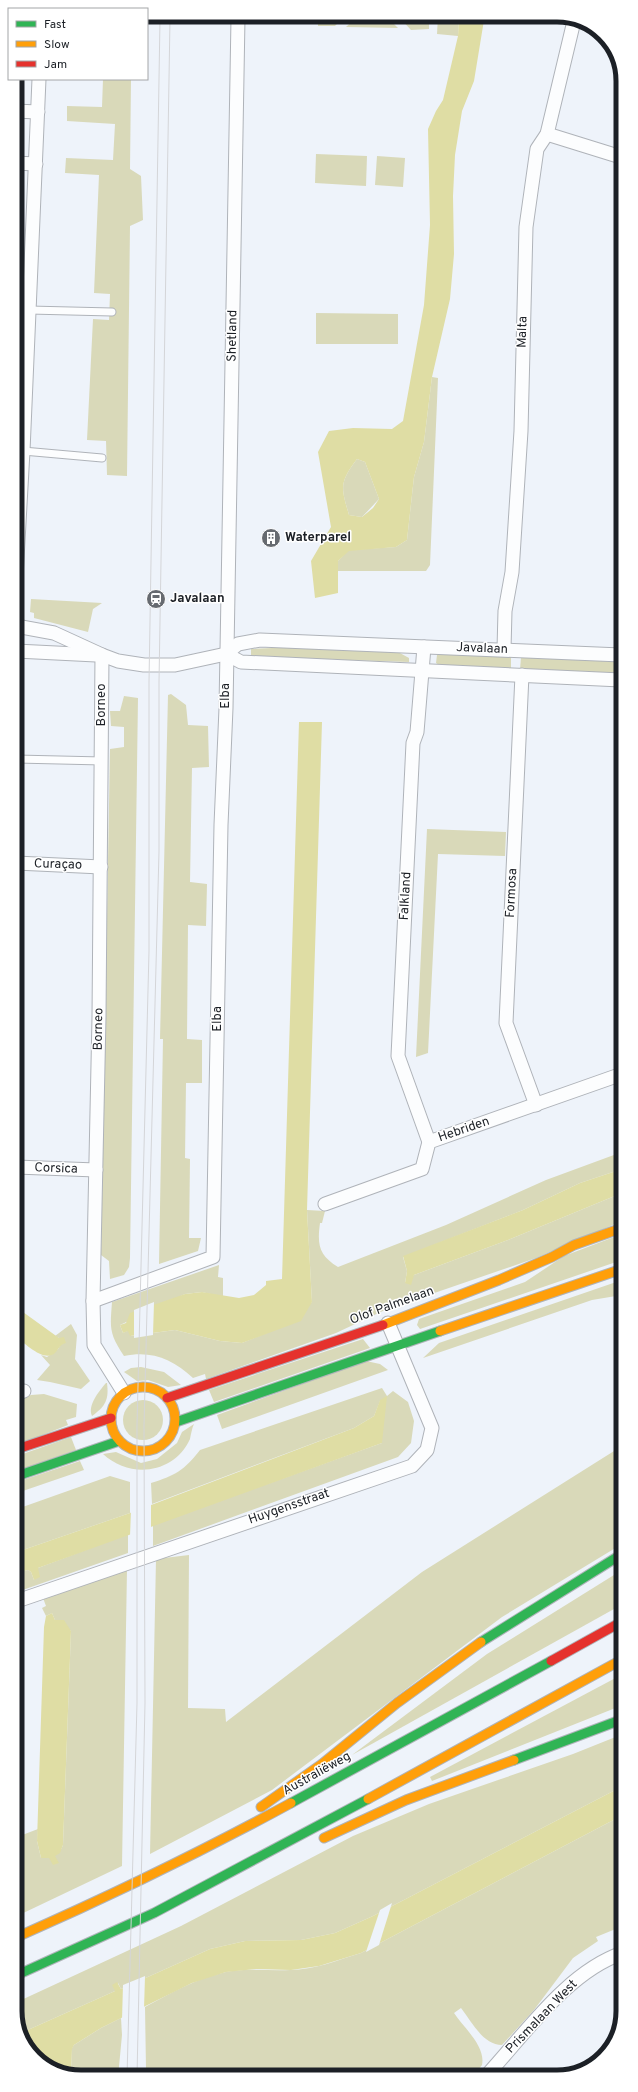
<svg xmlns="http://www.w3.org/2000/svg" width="638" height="2092" font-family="Overpass,sans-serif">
<rect width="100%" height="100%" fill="#eef3fa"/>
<!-- green -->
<g fill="#d9d9b9">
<path d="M429 16V29L411 30 399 17Z"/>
<path d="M438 16H459L458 36 437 34Z"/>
<path d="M318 17H344L335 26H318Z"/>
<path d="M357 17H387L398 28 346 27Z"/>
<path d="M103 79H131L130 169 141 176 143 220 130 226 127 476 107 475 106 441 87 440 93 319 109 320 110 294 94 293 99 175 65 173 66 158 113 160 115 124 67 121V106L102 107Z"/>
<path d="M316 154 367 156 366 186 315 183Z"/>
<path d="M377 156 405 158 403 187 375 185Z"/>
<path d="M316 313 398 314V344H316Z"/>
<path d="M432 377 438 378 430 565 426 571H338V561L349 550 396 547 407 540 414 477 424 442Z"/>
<path d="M357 459 365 462 379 499 362 517 349 515C341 487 339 483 357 459Z"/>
<path d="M31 599 102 603 93 609 88 632 34 618V613L30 612Z"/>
<path d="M296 647 398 652 409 658V662L251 657V649Z"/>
<path d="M440 653 511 656V669L439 665 436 663 437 655Z"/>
<path d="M521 657 621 662V674L520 670Z"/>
<path d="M171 694 186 705 188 725 208 726 209 767 192 768 190 882 207 884 206 926 188 925 187 1039 202 1040V1083H186L185 1158 190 1159 189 1238H201L198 1251 159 1264 163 1039H160L168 695Z"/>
<path d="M124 696 138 698 130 1258 129 1267 124 1275 110 1279 109 1261 101 1255 110 749 124 747V727L111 726 110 711H120Z"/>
<path d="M427 829 506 832 505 856 438 854 428 1053 416 1057Z"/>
<path d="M622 1152V1169L580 1183 523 1210 403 1257 407 1271 405 1283 414 1275 508 1240 622 1193V1221L536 1258 385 1310 336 1333 206 1379 205 1374 193 1378C173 1359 151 1350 124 1356 109 1333 110 1329 112 1302L219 1265 218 1277 223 1278V1297L202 1292 185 1294 120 1325 123 1333 129 1330 131 1336 175 1330 220 1341 242 1343 269 1332 312 1302 307 1210 325 1211 322 1223H320C317 1245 319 1255 338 1267L446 1225 546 1180Z"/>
<path d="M622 1234V1260L420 1329 417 1325 419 1319 525 1282 564 1256Z"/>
<path d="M622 1280V1295L592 1300 423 1358 439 1343Z"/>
<path d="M71 1324 77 1335 75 1359 90 1381 81 1389 50 1382 37 1380 50 1365 41 1355 47 1357 58 1349 61 1344 59 1338 55 1336Z"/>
<path d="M363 1339 370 1348 214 1402 209 1390Z"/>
<path d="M366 1361 380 1364 388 1370 222 1429 217 1415Z"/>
<path d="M141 1367 164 1372 181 1385 168 1387 148 1380 137 1381 124 1372 131 1368Z"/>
<path d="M106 1383H107C109 1399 106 1406 92 1416 87 1406 99 1391 106 1383Z"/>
<path d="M382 1388 387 1396 393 1391 408 1402 414 1421 411 1443 398 1457 153 1546V1525L382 1443 380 1401 374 1416 354 1428 152 1504 151 1483C174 1476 185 1470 200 1450Z"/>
<path d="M44 1394 77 1404 76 1417 66 1420 68 1425 17 1445V1403L21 1402 20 1399 31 1395Z"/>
<circle cx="143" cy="1420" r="20"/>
<path d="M194 1424C192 1428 191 1434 190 1439 174 1474 130 1479 103 1454L116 1452 141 1463 157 1459 177 1443 182 1432Z"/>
<path d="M71 1437 76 1450 17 1471V1456Z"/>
<path d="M622 1446V1544L502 1617 272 1790 150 1854 156 1559 189 1555 188 1708 225 1709 226 1722 422 1572Z"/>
<path d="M80 1461 84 1470 17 1493V1482Z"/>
<path d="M110 1476 130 1482V1513L17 1552V1509Z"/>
<path d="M128 1534V1553L17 1592V1573L28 1570 31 1572 34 1580 38 1568Z"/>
<path d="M127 1569 122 1866 17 1916V1837L38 1829 37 1841 41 1858C53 1856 59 1856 63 1845L71 1631 55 1620 52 1613 46 1616 42 1608 46 1606 43 1598Z"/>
<path d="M622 1570 623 1604 352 1755 487 1654Z"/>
<path d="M623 1674V1705L432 1781 430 1777Z"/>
<path d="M623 1734V1786L373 1916 335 1933 301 1940 245 1941 210 1949 121 1989 118 1983 115 1991 21 2033 17 2028V2002L181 1926 353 1836 429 1804 573 1754Z"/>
<path d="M623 1815V1926L596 1937 598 1941 573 1958 534 2010 502 2045C483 2045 472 2022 461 2008L454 2013C463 2027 486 2046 482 2065L474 2075 147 2077V2070L146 2069 145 2007C171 1993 197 1978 226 1972 248 1968 268 1971 290 1970 314 1970 338 1960 361 1953Z"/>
<path d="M121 2018 122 2035 118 2077H77L71 2075 72 2048 74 2045 101 2028Z"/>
</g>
<!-- water -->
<g fill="#dfdda4" fill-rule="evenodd">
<path d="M459 16H484V20L474 81 462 111 455 155 453 196 454 254 450 299 432 377 424 442 414 477 407 540 396 547 349 551 338 561V593L315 598 311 561 331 527 318 452 329 431 353 428 392 429 403 421 424 305 430 225 428 129 436 111 443 100 458 36ZM357 459 365 462 379 499 373 508 362 517 349 515C341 487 339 483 357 459Z"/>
<path d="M299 722H322L307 1210 312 1302 301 1321 242 1343 220 1341 175 1330 130 1336 128 1331 123 1333 120 1325 126 1323 130 1313 185 1294 202 1292 239 1298 254 1295 266 1285V1281L282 1279Z"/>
<path d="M622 1169V1193L508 1240 414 1275 411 1285 405 1283 407 1271 403 1256 523 1210 580 1183Z"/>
<path d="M16 1307 59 1338 64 1337 66 1343C59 1345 59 1349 55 1353 44 1363 25 1343 16 1337Z"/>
<path d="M387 1396 382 1443 38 1568 40 1577 34 1580 31 1572 28 1570 17 1573V1552L130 1513 354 1428 374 1416 380 1400Z"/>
<path d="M52 1613 55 1620H64L71 1631 63 1845 60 1853 55 1856 59 1863 53 1865 49 1858H41L37 1841 44 1627 46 1616Z"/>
<path d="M623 1786V1815L361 1953 319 1966 291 1970 256 1969 226 1972 192 1983 101 2028 74 2045 72 2049 71 2075 38 2061 21 2033 115 1991 112 1985 117 1982 121 1989 210 1949 245 1941 301 1940 335 1933 373 1916Z"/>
</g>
<!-- pier -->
<g fill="#eef3fa">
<path d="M154 1302 153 1335 134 1338V1310Z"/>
<path d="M151 1502V1528L130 1536 131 1510Z"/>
<path d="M392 1903 379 1945 366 1952 380 1910Z"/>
<path d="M145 1976 144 2009 122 2020 123 1985Z"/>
</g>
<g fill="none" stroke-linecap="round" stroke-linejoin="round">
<!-- lane casing -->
<g stroke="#afb3b9" stroke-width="9">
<g id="lane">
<path d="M29 310 112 312"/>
<path d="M23 451 102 458"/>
<path d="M16 759 103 761"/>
</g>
</g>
<!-- street casing -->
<g stroke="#afb3b9" stroke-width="15">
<g id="street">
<path d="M15 111 38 112"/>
<path d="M547 134 621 157"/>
<path d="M15 163 36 164"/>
<path d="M15 302H29"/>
<path d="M15 451H23L16 577"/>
<path d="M23 451 39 79"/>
<path d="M16 626 54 633 102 655 118 661 144 665H175L226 654 238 644 260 640 621 655"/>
<path d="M424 647 417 732 413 743 398 1056 429 1142"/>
<path d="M504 649 505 611 512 572 521 431 526 227 537 149 547 134 574 21"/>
<path d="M16 651 96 655"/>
<path d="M226 654 241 662 621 680"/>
<path d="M102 655 99 1017 93 1301 94 1345 124 1393"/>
<path d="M522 675 506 1023 536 1105"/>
<path d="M16 863 101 867"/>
<path d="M16 1167 96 1170"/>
<path d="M325 1204 422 1169 429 1142 622 1074"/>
<path d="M93 1301 213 1257 221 825 226 708 238 18"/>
<path d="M16 1394 24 1391"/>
<path d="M17 1601 412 1466 427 1450 432 1428 388 1323"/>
<path d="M487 2075C525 2034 568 1971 623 1953"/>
</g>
</g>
<!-- fast casing -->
<g stroke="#afb3b9" stroke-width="11">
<g id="fast">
<path d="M176 1422 440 1331"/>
<path d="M17 1476 119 1441"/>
<path d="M481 1642 622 1554"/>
<path d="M514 1760 623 1719"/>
<path d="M291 1803 551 1661"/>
<path d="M17 1975 154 1913 368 1799"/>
</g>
</g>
<!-- slow casing -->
<g stroke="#afb3b9" stroke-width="11">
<g id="slow">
<path d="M383 1325 499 1280 552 1257 574 1245 622 1228"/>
<path d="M440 1331 622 1269"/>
<circle cx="143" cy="1419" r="32"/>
<path d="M368 1799 623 1659"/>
<path d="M261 1807 322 1764 397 1703 481 1642"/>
<path d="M324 1838 406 1800 514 1760"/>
<path d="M17 1937C110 1896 201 1852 291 1803"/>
</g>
</g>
<!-- jam casing -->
<g stroke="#afb3b9" stroke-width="11">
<g id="jam">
<path d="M167 1398 383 1325"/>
<path d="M17 1449 111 1418"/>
<path d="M551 1661 623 1621"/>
</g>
</g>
<!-- lane -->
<use href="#lane" stroke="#fcfdfe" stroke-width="7"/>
<!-- street -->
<use href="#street" stroke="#fcfdfe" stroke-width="13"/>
<!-- fast -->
<use href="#fast" stroke="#30b455" stroke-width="9"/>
<!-- slow -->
<use href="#slow" stroke="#ff9f0a" stroke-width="9"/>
<!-- jam -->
<use href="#jam" stroke="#e5322d" stroke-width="9"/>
<!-- tram -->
<g stroke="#d4d5d8" stroke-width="1">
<path d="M127 2077 137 1703V1425L149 951V682L160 19"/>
<path d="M137 2077 145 1703 144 1425 159 851V682L170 19"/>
</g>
</g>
<!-- icons -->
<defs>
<g id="building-disc" transform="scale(1)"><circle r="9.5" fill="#666a70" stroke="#fff"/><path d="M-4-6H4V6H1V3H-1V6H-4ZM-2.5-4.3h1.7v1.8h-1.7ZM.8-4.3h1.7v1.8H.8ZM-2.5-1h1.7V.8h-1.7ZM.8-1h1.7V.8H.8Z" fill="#fff"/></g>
<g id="station-disc" transform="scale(1)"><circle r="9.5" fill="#666a70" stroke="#fff"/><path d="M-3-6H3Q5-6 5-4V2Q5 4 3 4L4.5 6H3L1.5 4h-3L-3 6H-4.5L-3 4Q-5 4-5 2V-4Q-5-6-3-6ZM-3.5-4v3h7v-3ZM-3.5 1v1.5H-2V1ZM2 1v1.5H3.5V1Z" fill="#fff"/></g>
</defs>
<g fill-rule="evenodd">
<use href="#building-disc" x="271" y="538"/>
<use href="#station-disc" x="156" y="599"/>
</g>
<g text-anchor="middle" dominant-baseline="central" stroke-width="3" stroke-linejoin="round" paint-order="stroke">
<!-- street labels -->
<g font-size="13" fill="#1c2026" stroke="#fff">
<text transform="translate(523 332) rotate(-88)">Malta</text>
<text transform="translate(233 336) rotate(-89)">Shetland</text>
<text transform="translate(482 649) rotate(2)">Javalaan</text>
<text transform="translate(226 696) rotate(-90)">Elba</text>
<text transform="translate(102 705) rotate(-90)">Borneo</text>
<text transform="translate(58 865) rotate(2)">Curaçao</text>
<text transform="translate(512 893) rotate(-87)">Formosa</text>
<text transform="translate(406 896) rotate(-87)">Falkland</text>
<text transform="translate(218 1019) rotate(-90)">Elba</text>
<text transform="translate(99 1029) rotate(-89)">Borneo</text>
<text transform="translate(464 1130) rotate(-19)">Hebriden</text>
<text transform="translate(56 1169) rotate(2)">Corsica</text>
<text transform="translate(392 1306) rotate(-20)">Olof Palmelaan</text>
<text transform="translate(289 1507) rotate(-19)">Huygensstraat</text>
<text transform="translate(317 1774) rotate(-29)">Australiëweg</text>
<text transform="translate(542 2017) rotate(-46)">Prismalaan West</text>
</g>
<!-- poi labels -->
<g font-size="13" font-weight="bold" fill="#1c2026" stroke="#fff" text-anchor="start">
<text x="285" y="538">Waterparel</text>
<text x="170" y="599">Javalaan</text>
</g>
</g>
<!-- crop -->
<path d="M0 0H638V2092H0ZM81 22H557A59 59 0 0 1 616 81V2011A59 59 0 0 1 557 2070H81A59 59 0 0 1 22 2011V81A59 59 0 0 1 81 22Z" fill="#fff" fill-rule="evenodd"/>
<path fill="none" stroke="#1c2026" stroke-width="5" d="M81 22H557A59 59 0 0 1 616 81V2011A59 59 0 0 1 557 2070H81A59 59 0 0 1 22 2011V81A59 59 0 0 1 81 22Z"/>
<!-- legend -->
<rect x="8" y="8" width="140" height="72" fill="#ffffff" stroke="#a4a6a8"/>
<rect x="16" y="21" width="20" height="6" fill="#30b455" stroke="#a4a6a8"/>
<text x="44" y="28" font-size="12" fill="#1c2026">Fast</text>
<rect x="16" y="41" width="20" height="6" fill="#ff9f0a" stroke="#a4a6a8"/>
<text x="44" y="48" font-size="12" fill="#1c2026">Slow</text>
<rect x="16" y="61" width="20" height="6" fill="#e5322d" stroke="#a4a6a8"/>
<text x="44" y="68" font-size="12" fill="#1c2026">Jam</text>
</svg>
